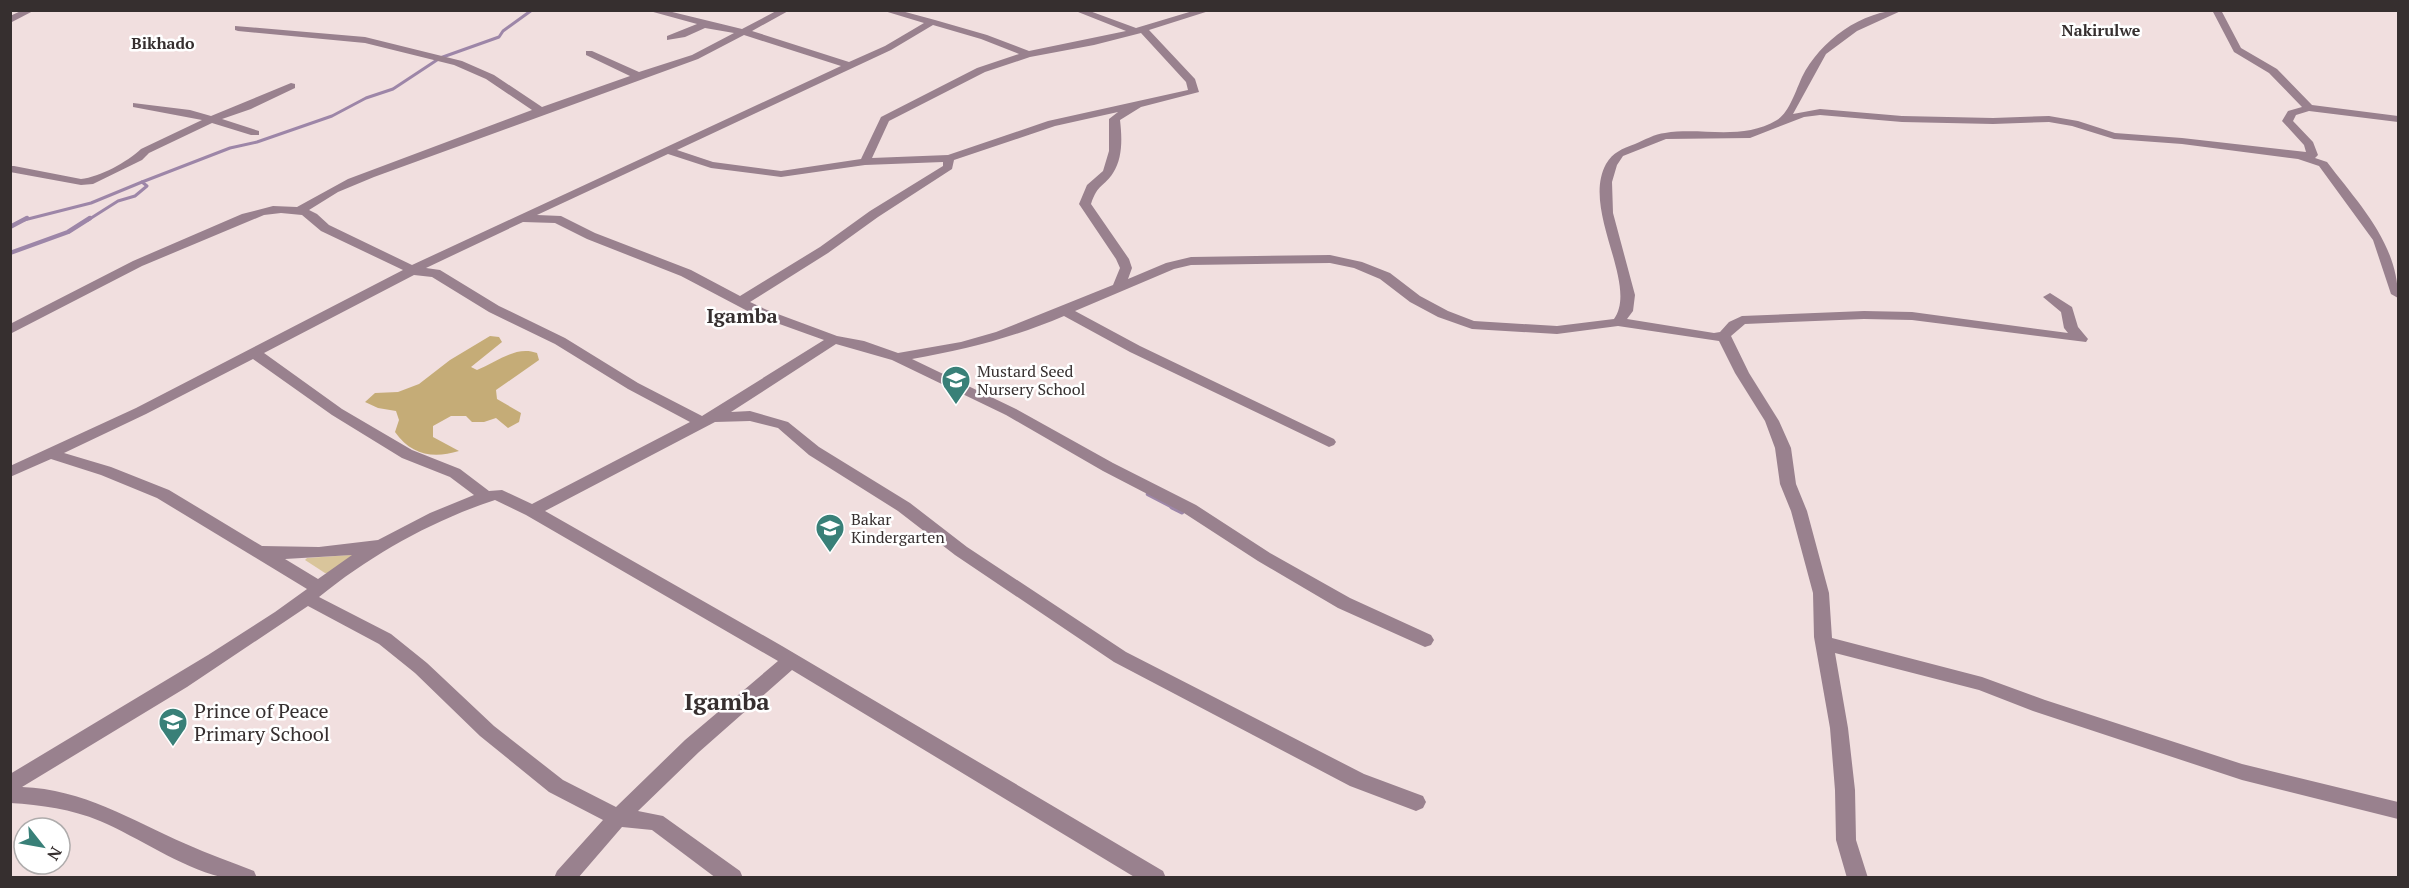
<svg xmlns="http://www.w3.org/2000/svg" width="2409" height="888" font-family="'PT Serif',serif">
<rect width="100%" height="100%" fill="#f1dfdf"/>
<!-- green -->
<path fill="#d9c59b" d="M365 554 332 573H325L305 560 307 558Z"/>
<!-- forest -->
<path fill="#c5ac77" d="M490 336 499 337 502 342 471 367 477 370C497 362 516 345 537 353L539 360 496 390 497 399 521 413 519 422 508 428 496 418 484 422H472L466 416H451L433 426V437L459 451C433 459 411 455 395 432L399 420 396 411 378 408 365 402 375 393 398 392 419 384 450 360Z"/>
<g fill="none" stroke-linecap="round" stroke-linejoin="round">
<!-- stream-far2 -->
<g stroke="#9d86a8" stroke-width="3">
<path d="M24 220 91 203 142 182"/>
<path d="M88 220 118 201 135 196 147 186 142 182 230 148 257 142 332 116 366 98 393 89 440 58 499 37 503 31 532 10"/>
</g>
<!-- stream-far1 -->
<g stroke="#9d86a8" stroke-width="4.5">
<path d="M10 227 27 218"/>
<path d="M10 253 68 232 90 218"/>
<path d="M1148 494 1175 508"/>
</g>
<!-- stream -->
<path stroke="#9d86a8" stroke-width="5" d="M1172 507 1182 512"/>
<!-- minor -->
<g fill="#99818e" fill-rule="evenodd">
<path d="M23 10H35L10 23V16Z"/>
<path d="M646 10H664L742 29 778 10H790L752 31 849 62 885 46 924 23 881 10H898L935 20 987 35 1029 51 1126 31 1073 10H1087L1136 28 1196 10H1212L1149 30 1195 79 1199 92 1141 107 1120 120C1122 137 1123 158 1113 173 1104 187 1098 183 1091 204L1129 259 1132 268 1128 279 1166 263 1191 257 1330 255 1362 262 1390 273 1420 296 1448 311 1474 321 1557 326 1614 319C1639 284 1581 210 1606 164 1613 152 1622 149 1635 144 1644 140 1655 134 1665 133 1702 127 1742 141 1777 120 1789 113 1796 90 1802 77 1820 41 1862 10 1903 10L1857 31 1826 54 1793 114 1820 109 1902 116 1993 118 2049 116 2078 121 2115 133 2182 138 2306 152 2304 145 2282 121 2288 111 2302 107 2269 73 2234 52 2212 10H2221L2241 48 2277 69 2312 105 2398 116V122L2309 111 2296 115 2293 121 2313 142 2318 155 2315 158 2327 162C2358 203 2398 243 2398 298L2391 294 2373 240 2319 166 2298 159 2182 144 2114 139 2072 126 2049 122 1993 124 1902 122 1820 115 1804 117 1750 138 1666 139 1623 156 1617 165 1612 182 1613 213 1635 295 1633 311 1627 319 1714 333 1720 332 1729 322 1742 316 1864 311 1912 312 2068 333 2064 328 2061 312 2043 297 2050 293 2072 307 2078 327 2088 339 2086 342 1912 320 1864 319 1745 324 1731 336 1749 373 1779 421 1791 448 1796 484 1807 511 1829 593 1832 638 1982 677 2045 700 2242 764 2398 802V819L2242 780 2033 711 1979 690 1835 653 1848 728 1855 790 1856 840 1868 878H1847L1836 840 1835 790 1830 728 1814 637 1813 593 1791 511 1780 484 1775 448 1765 421 1735 373 1719 341 1618 326 1557 334 1472 329 1438 317 1410 302 1380 279 1354 268 1330 263 1191 265 1174 269 1075 311 1140 346 1334 439 1336 442 1334 445 1329 447 1130 352 1064 316C1015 337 965 350 912 359L1016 409 1113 463 1196 505 1270 553 1350 598 1431 635 1434 640 1431 645 1425 647 1338 608 1258 561 1184 513 1103 471 1006 415 892 360 836 344 731 412 750 411 788 422 819 447 910 503 967 547 1126 652 1364 774 1423 796 1426 802 1423 808 1416 811 1350 786 1114 662 955 555 898 511 809 455 778 428 750 421 715 422 545 511 782 646 1163 871 1166 878H1136L792 670 699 752 638 811 663 816 740 871 743 878H716L652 830 622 827 578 878H554L557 871 603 820 549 792 480 736 415 673 379 644 308 606 187 687 22 787C83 789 131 820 186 844 208 854 232 862 254 871L257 878C246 878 231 880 221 877 178 866 140 838 100 821 71 809 42 805 10 803V774L208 655 275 612 307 589 157 498 101 475 51 459 10 477V466L136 408 403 270 321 231 302 215 281 213 264 215 142 266 10 334V324L133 261 242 214 273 206 297 207 348 179 532 110 486 79 454 65 365 43 238 31 235 30V26L365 37 462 61 494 75 542 107 630 76 586 55V51H592L639 72 692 55 734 33 705 28 685 37 667 40V36L697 24ZM933 25 981 39 1019 54 977 68 881 117 861 159 781 171 713 162 677 150 891 50ZM1141 33 1186 82 1188 90 1048 121 948 155 872 158 889 121 985 72 1030 57 1094 45ZM744 35 841 66 412 265 329 225 317 214 309 210 338 192 374 177 698 59ZM1118 112 1109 119V151L1103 171 1087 185 1079 204 1116 259 1120 268 1113 285 996 332 961 342 898 353 864 341 837 336 767 310 750 302 828 253 878 217 952 169 954 160 1055 126ZM668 154 711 168 781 177 865 165 943 162V166L870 211 820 247 740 296 691 270 595 233 561 216 537 215ZM523 222 555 223 587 239 681 276 757 316 824 340 702 416 638 383 565 338 499 306 440 270 426 268ZM414 275 432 277 489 312 555 344 628 389 690 422 532 504 502 490 489 491 460 469 412 450 342 409 264 353ZM253 359 332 415 402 458 450 477 474 495 430 513 378 540 319 547 262 546 169 490 111 467 64 453 146 414ZM495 500 526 515 778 661 685 740 616 807 563 780 494 726 427 663 391 634 319 597C371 555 431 521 495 500ZM352 555 318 579 285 559Z"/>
<path d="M291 83 295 84V88L251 109 222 119 259 131V135H251L212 123 149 153 142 160 93 184 81 185 10 172V166H14L81 179C100 177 127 162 141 149L202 120 133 107V103L190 110 211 116Z"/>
</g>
</g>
<!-- icons -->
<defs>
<g id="school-pin" transform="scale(1.5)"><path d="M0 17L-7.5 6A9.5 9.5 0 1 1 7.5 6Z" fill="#398078" stroke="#fff"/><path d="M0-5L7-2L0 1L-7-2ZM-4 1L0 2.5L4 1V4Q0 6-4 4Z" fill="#fff"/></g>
</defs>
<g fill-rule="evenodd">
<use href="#school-pin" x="956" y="380"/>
<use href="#school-pin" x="830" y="528"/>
<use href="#school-pin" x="173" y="722"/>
</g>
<g text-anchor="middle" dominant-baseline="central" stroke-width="5" stroke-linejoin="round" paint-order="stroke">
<!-- far-quarter labels -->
<g font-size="16" font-weight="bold" fill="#362f2f" stroke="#fff">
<text x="2101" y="30">Nakirulwe</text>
<text x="163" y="43">Bikhado</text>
</g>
<!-- poi labels -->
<g font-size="16" fill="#362f2f" stroke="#fff" text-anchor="start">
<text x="977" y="371">Mustard Seed<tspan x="977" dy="18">Nursery School</tspan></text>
<text x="851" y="519">Bakar<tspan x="851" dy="18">Kindergarten</tspan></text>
</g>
<!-- quarter labels -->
<g font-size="20" font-weight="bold" fill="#362f2f" stroke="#fff">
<text x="742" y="315">Igamba</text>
</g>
<!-- near-poi labels -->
<g font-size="20" fill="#362f2f" stroke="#fff" text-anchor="start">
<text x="194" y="710">Prince of Peace<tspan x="194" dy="23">Primary School</tspan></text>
</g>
<!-- near-quarter labels -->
<g font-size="24" font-weight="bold" fill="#362f2f" stroke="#fff">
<text x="727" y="701">Igamba</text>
</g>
</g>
<!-- border -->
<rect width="2409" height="888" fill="none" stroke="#362f2f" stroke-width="24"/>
<!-- north arrow -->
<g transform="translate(42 846) rotate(121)"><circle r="28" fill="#ffffff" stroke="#afacac" stroke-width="1.5"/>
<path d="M0-4.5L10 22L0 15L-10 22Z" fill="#398078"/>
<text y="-9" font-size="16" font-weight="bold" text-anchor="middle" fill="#362f2f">N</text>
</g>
</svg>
